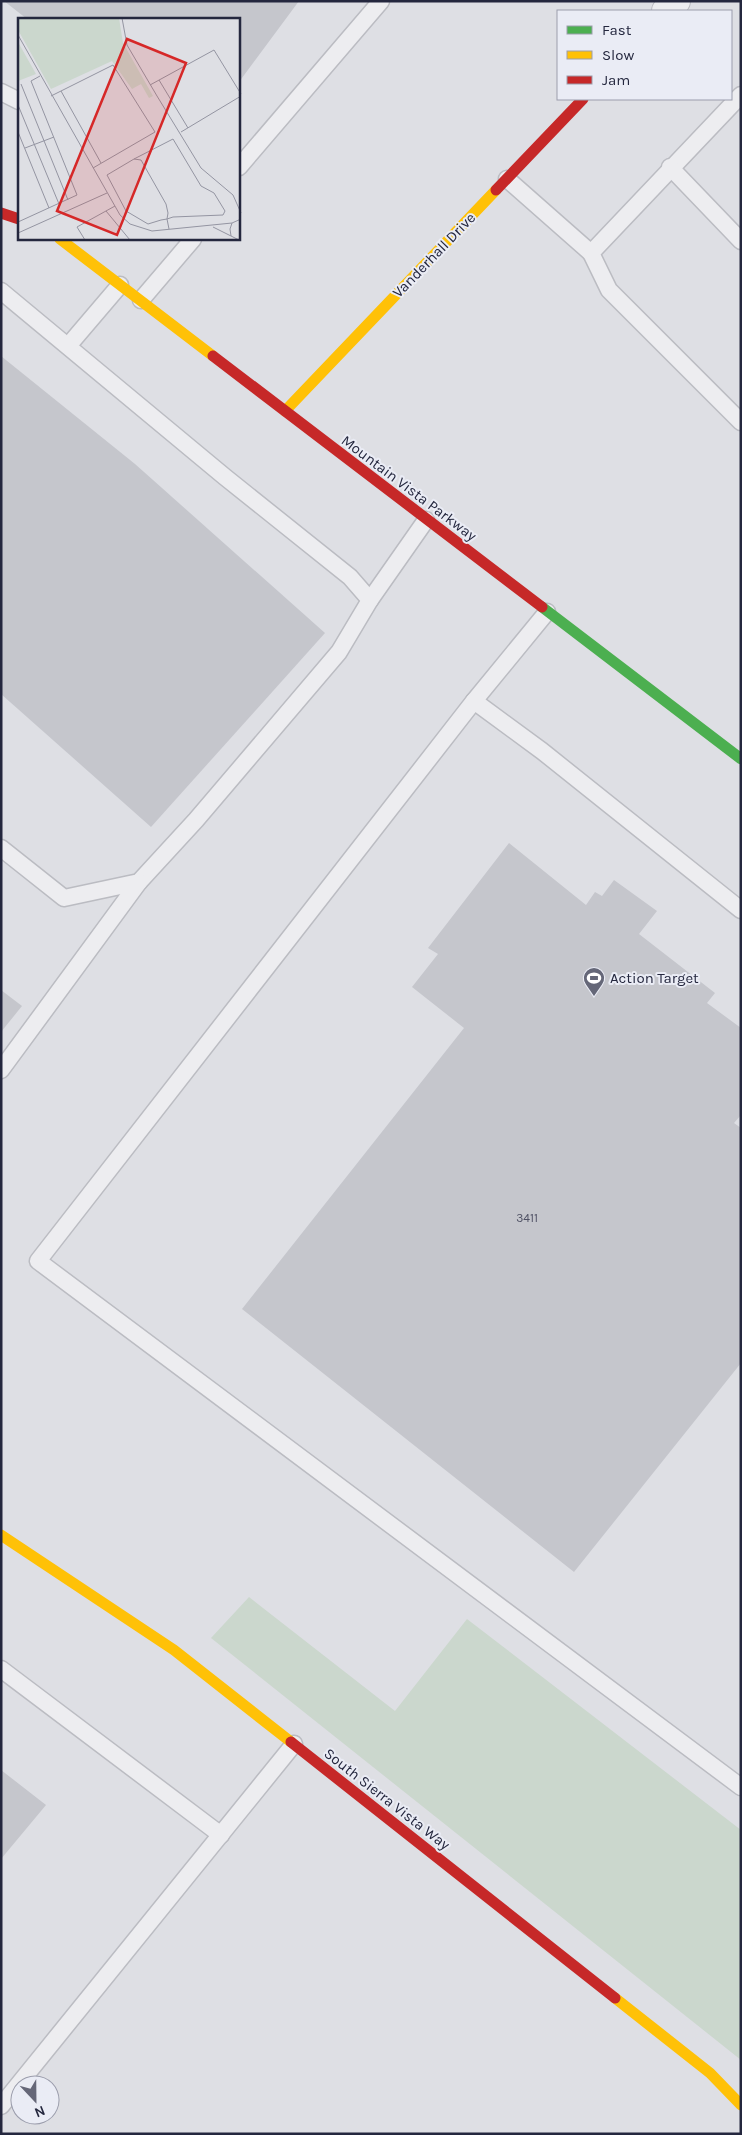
<svg xmlns="http://www.w3.org/2000/svg" width="742" height="2135" font-family="Karla,sans-serif">
<rect width="100%" height="100%" fill="#dedfe4"/>
<!-- green -->
<path fill="#cbd7cd" d="M249 1597 395 1711 467 1619 741 1830V2060L211 1638Z"/>
<!-- building -->
<g fill="#c5c6cc">
<path d="M4 1H299L239 82V19H27Z"/>
<path d="M1 356 135 464 325 633 151 827 1 694Z"/>
<path d="M509 843 586 905 595 892 602 896 614 880 657 911 639 934 715 993 707 1003 741 1028V1115L734 1123 741 1128V1363L574 1572 242 1309 464 1028 412 987 438 954 428 948Z"/>
<path d="M1 990 22 1006 1 1032Z"/>
<path d="M1 1770 46 1805 1 1859Z"/>
</g>
<g fill="none" stroke-linecap="round" stroke-linejoin="round">
<!-- lane casing -->
<g stroke="#bbbcc2" stroke-width="19">
<g id="lane">
<path d="M1 92 19 101"/>
<path d="M741 95 591 253 609 290 741 422"/>
<path d="M239 167 381 1"/>
<path d="M670 167 741 241"/>
<path d="M507 179 591 253"/>
<path d="M1 291 225 477 350 577 370 600 339 652 196 820 139 882 64 898 1 848"/>
<path d="M141 300 193 239"/>
<path d="M68 346 120 285"/>
<path d="M370 600 426 520"/>
<path d="M547 612 474 701 38 1261 741 1787"/>
<path d="M474 701 542 751 741 910"/>
<path d="M1 1070 139 882"/>
<path d="M1 1669 221 1835"/>
<path d="M1 2106 294 1744"/>
</g>
</g>
<!-- street casing -->
<g stroke="#bbbcc2" stroke-width="30">
<path id="street" d="M666 11 676 1"/>
</g>
<!-- lane -->
<use href="#lane" stroke="#ededf0" stroke-width="16"/>
<!-- street -->
<use href="#street" stroke="#ededf0" stroke-width="28"/>
<!-- fast -->
<path stroke="#4caf50" stroke-width="11" d="M542 607 741 759"/>
<!-- slow -->
<g stroke="#ffc107" stroke-width="11">
<path d="M60 239 213 356"/>
<path d="M285 411 496 190"/>
<path d="M1 1535 174 1650 291 1742"/>
<path d="M615 1998 710 2073 741 2105"/>
</g>
<!-- jam -->
<g stroke="#c62828" stroke-width="11">
<path d="M496 190 583 99"/>
<path d="M1 213 19 219"/>
<path d="M213 356 542 607"/>
<path d="M291 1742 615 1998"/>
</g>
</g>
<!-- icons -->
<defs>
<g id="stadium-pin" transform="scale(1.125)"><path d="M0 17L-7.5 6A9.5 9.5 0 1 1 7.5 6Z" fill="#656778" stroke="#eaecf5"/><path d="M0-5a6.5 5 0 1 0 0 10a6.5 5 0 1 0 0-10ZM-3.5-1.8h7v3.6h-7Z" fill="#fff"/></g>
</defs>
<g fill-rule="evenodd">
<use href="#stadium-pin" x="594" y="978"/>
</g>
<g text-anchor="middle" dominant-baseline="central" stroke-width="4" stroke-linejoin="round" paint-order="stroke">
<!-- number labels -->
<g font-size="12" fill="#4e5063">
<text x="527" y="1218">3411</text>
</g>
<!-- street labels -->
<g font-size="15" fill="#24273e" stroke="#eaecf5">
<text transform="translate(434 255) rotate(-46)">Vanderhall Drive</text>
<text transform="translate(409 488) rotate(37)">Mountain Vista Parkway</text>
<text transform="translate(387 1799) rotate(38)">South Sierra Vista Way</text>
</g>
<!-- poi labels -->
<g font-size="15" fill="#24273e" stroke="#eaecf5" text-anchor="start">
<text x="610" y="978">Action Target</text>
</g>
</g>
<!-- overview -->
<g transform="translate(18 18)">
<rect width="222" height="222" fill="#dedfe4"/>
<path d="M0 0H101L105 25 135 78 131 80 123 66 114 71 94 43 33 71 0 12ZM0 24 18 56 0 63Z" fill="#cbd7cd"/>
<path fill="none" stroke="#9495a2" stroke-width="1" d="M104 0 109 27 139 78 183 150 215 177 223 195M0 17 102 197 112 206 134 213 214 205M141 62 170 110M3 66 50 182M132 67 196 32 223 76M43 73 83 145M33 78 95 47 137 114 75 150M0 87 41 186M0 114 31 190M163 114 223 78M7 130 36 119M116 141 155 121 183 168 196 175 207 193 205 197 155 199 149 201 143 202 130 206 108 193 89 157 116 141 123 142 148 186 150 195 149 201 151 211M88 193 112 222M0 204 59 177 13 63 22 58M195 209 213 218M0 215 89 175M67 222 59 209 97 188M221 222 213 218 212 211 214 205 223 201"/>
<path fill="#d62828" fill-opacity="0.15" stroke="#d62828" stroke-width="2.5" d="M109 21 168 45 99 217 39 193Z"/>
<rect width="222" height="222" fill="none" stroke="#24273e" stroke-width="2.5"/>
</g>
<!-- border -->
<rect width="742" height="2135" fill="none" stroke="#24273e" stroke-width="5"/>
<!-- legend -->
<rect x="557" y="10" width="175" height="90" fill="#eaecf5" stroke="#9b9dac"/>
<rect x="567" y="26" width="25" height="8" fill="#4caf50" stroke="#9b9dac"/>
<text x="602" y="35" font-size="15" fill="#24273e">Fast</text>
<rect x="567" y="51" width="25" height="8" fill="#ffc107" stroke="#9b9dac"/>
<text x="602" y="60" font-size="15" fill="#24273e">Slow</text>
<rect x="567" y="76" width="25" height="8" fill="#c62828" stroke="#9b9dac"/>
<text x="602" y="85" font-size="15" fill="#24273e">Jam</text>
<!-- north arrow -->
<g transform="translate(35 2100) rotate(158)"><circle r="24" fill="#eaecf5" stroke="#9b9dac"/>
<path d="M0-4L9 19L0 12L-9 19Z" fill="#656778"/>
<text y="-8" font-size="14" font-weight="bold" text-anchor="middle" fill="#24273e">N</text>
</g>
</svg>
